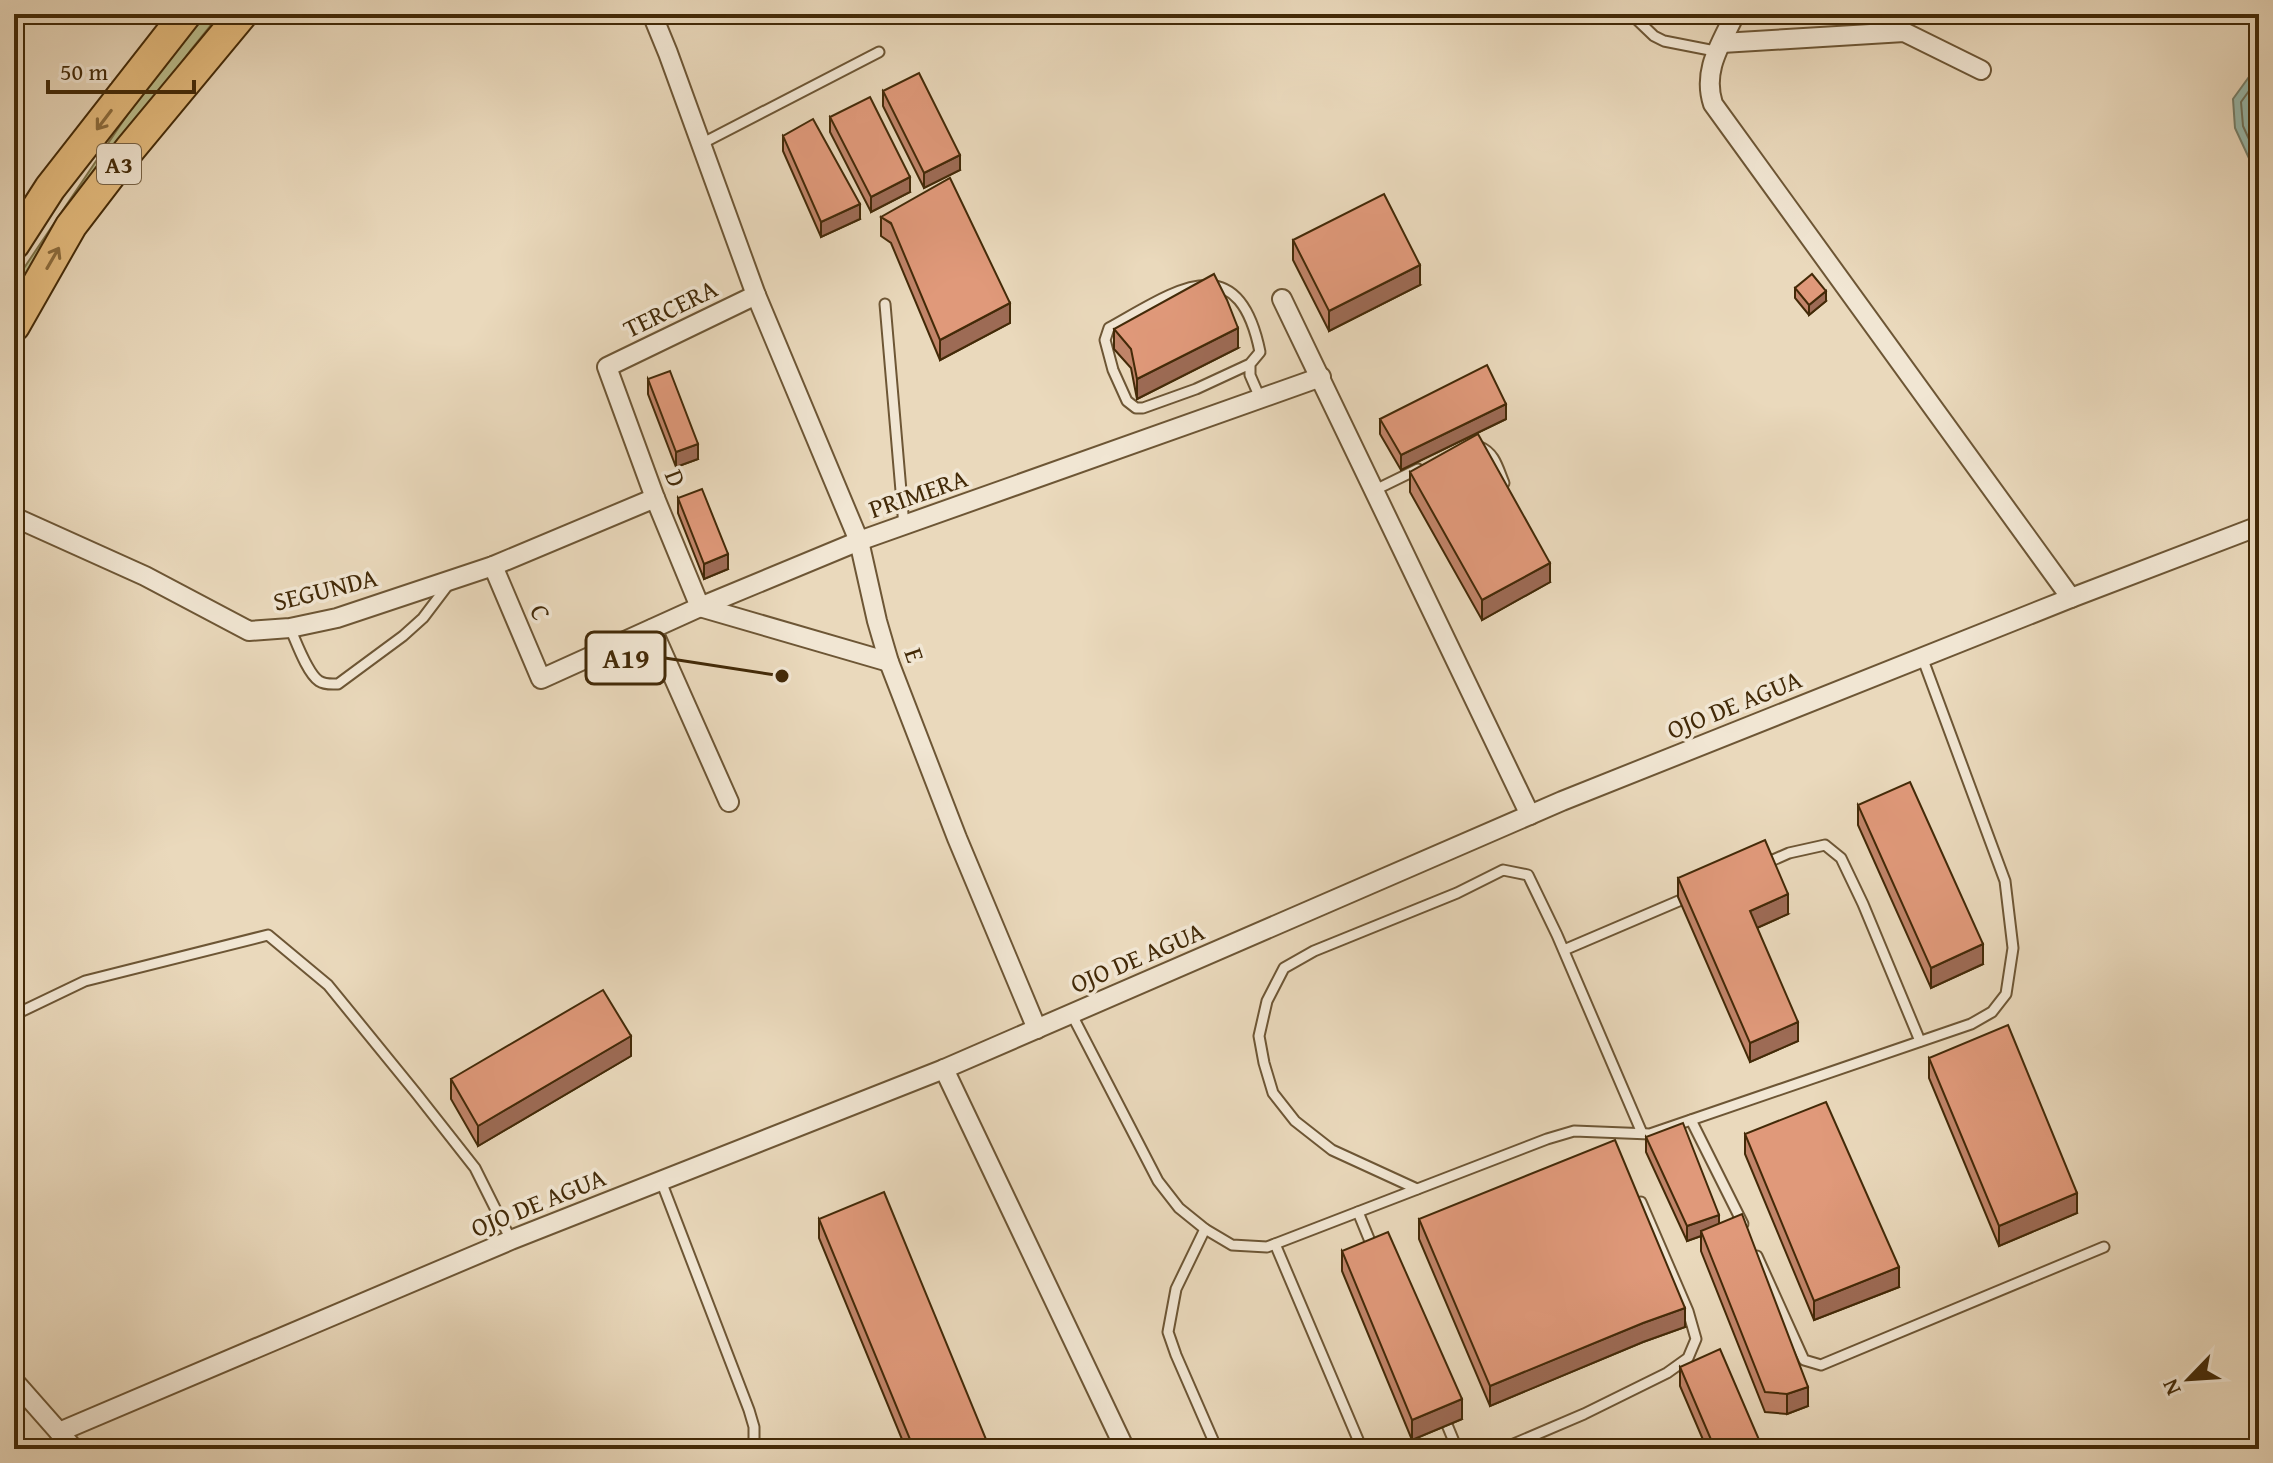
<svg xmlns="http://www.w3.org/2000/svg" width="2273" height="1463" font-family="'Gentium Book Plus',serif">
<rect width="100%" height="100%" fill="#ead9bc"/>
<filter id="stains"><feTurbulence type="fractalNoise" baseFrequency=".0025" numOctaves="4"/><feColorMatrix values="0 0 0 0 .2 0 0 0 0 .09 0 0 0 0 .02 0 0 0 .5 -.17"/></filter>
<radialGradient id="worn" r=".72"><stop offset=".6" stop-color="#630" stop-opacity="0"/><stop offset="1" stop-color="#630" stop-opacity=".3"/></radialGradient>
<!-- green -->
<path fill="#bbbe8d" stroke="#7f744a" stroke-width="2" d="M204 14H220L190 51 88 193 14 315V288L24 268 148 84Z"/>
<!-- water -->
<path fill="#98baad" stroke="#76806b" stroke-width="2" d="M2259 63V172L2254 169 2235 128 2233 99Z"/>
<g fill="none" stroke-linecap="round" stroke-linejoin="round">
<!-- shore -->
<path stroke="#6e725a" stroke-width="2" d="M2259 77 2241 102 2243 126 2259 161"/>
<!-- service casing -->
<g stroke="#6d5635" stroke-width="13">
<g id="service">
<path d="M1631 14 1654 36 1664 41 1715 51"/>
<path d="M655 22 672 14"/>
<path d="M701 144 879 52"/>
<path d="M885 304 904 526"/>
<path d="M1250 364 1196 389 1143 408H1136L1127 401 1113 370 1105 340 1109 328C1174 292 1238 243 1260 352L1250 364V375L1260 398"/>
<path d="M1480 447C1495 453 1498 469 1504 483"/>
<path d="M1375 490 1418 469"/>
<path d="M290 628C296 641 307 673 319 681 325 685 332 684 338 684L403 636 423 618 448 585"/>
<path d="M1764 864 1789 853 1825 845 1841 858 1863 904 1920 1041"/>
<path d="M1564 950 1688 897"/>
<path d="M1071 1013 1158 1181 1179 1208 1205 1229 1232 1245 1267 1247 1547 1139 1574 1131 1650 1134 1971 1024 1992 1012 2006 994 2013 948 2005 881 1922 657"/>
<path d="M14 1015 85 981 268 935 328 985 416 1093 475 1168 511 1240"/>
<path d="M1691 1120 1743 1224"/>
<path d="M661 1181 749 1410 754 1427V1449"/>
<path d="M1417 1189 1332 1150 1295 1121 1273 1093 1264 1063 1259 1036 1267 1001 1284 968 1314 951 1457 893 1503 870 1528 875 1557 935 1642 1133"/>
<path d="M1358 1212 1374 1251"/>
<path d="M1205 1229 1176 1289 1168 1332 1176 1355 1217 1449"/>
<path d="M1275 1244 1362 1449"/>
<path d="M1757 1256 1804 1360 1821 1365 2104 1247"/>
<path d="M1443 1415 1457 1449"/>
<path d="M1502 1449 1584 1414 1667 1373 1688 1358 1696 1339 1688 1311 1641 1202"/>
</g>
</g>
<!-- minor casing -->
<g stroke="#6d5635" stroke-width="22">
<g id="minor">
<path d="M652 14 668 53 756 295 859 541 877 621 889 662 957 838 1037 1029"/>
<path d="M1735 14C1721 44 1702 70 1713 104L2071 598"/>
<path d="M1722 43 1904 32 1981 70"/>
<path d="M1282 299 1530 815"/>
<path d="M14 517 145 576 249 631 290 628 337 618 493 566 655 498"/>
<path d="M493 566 541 679 700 607 859 541 1321 377"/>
<path d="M700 607 655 498 607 367 756 295"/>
<path d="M700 607 889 662"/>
<path d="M652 629 729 802"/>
<path d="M944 1069 1125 1449"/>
<path d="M14 1381 74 1449"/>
<path d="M59 1432 511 1240 944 1069 1562 801 2071 598 2259 526"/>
</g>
</g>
<!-- trunk casing -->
<g stroke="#432a08" stroke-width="34">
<g id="trunk">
<path d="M14 244 50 188 186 14"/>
<path d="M14 326 71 226 130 149 242 14"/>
</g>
</g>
<!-- service -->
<use href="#service" stroke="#f1e6d3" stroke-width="9"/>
<!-- minor -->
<use href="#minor" stroke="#f1e6d3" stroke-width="18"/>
<!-- trunk -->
<use href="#trunk" stroke="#e5bc7e" stroke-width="30"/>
</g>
<!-- wall -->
<g fill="#c18469" stroke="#432a08" stroke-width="2">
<path d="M883 91 960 170 924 188 883 106Z"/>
<path d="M830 117 910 192 871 212 830 132Z"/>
<path d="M783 136 860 219 821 237 783 151Z"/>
<path d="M881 217 1010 303V323L940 360 891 243 881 236Z"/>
<path d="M1293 240 1420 285 1329 331 1293 260Z"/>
<path d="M1795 288 1826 301 1809 315 1795 298Z"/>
<path d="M1114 329 1238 348 1137 399 1131 368 1114 349Z"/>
<path d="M648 379 698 459 676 467 648 394Z"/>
<path d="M1380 419H1506L1401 470 1380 434Z"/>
<path d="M1410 472 1550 582 1482 620 1410 492Z"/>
<path d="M678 498 728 569 704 579 678 513Z"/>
<path d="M1858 805 1983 964 1931 988 1858 825Z"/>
<path d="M1678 878 1788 914 1757 928 1798 1041 1750 1062 1678 897Z"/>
<path d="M631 1056 478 1146 451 1099V1079Z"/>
<path d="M1929 1058 2077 1213 1999 1246 1929 1078Z"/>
<path d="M1745 1134 1899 1287 1814 1320 1745 1154Z"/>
<path d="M1646 1137 1719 1224 1808 1406 1787 1414 1765 1412 1701 1251V1236L1687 1241 1646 1152Z"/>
<path d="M819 1219 990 1449H906L819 1238Z"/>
<path d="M1419 1219 1685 1327 1643 1342 1490 1406 1419 1239Z"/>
<path d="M1342 1251 1462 1419 1412 1440 1342 1271Z"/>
<path d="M1680 1367 1763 1449H1707L1680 1386Z"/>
</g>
<!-- shaded-wall -->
<g fill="#9d6b55" stroke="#432a08" stroke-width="2">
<path d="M960 155V170L924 188V173Z"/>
<path d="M910 177V192L871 212V197Z"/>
<path d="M860 204V219L821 237V222Z"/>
<path d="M1420 265V285L1329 331V311Z"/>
<path d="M1826 291V301L1809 315V305Z"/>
<path d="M1010 303V323L940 360V340Z"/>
<path d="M1238 328V348L1137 399V379Z"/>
<path d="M1506 404V419L1401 470V455Z"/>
<path d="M698 444V459L676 467V452Z"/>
<path d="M728 554V569L704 579V564Z"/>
<path d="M1550 563V582L1482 620V600Z"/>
<path d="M1788 894V914L1750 931V911Z"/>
<path d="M1983 944V964L1931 988V968Z"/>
<path d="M1798 1022V1041L1750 1062V1043Z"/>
<path d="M631 1036V1056L478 1146V1126Z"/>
<path d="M2077 1193V1213L1999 1246V1226Z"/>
<path d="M1719 1215V1230L1701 1231V1236L1687 1241V1226Z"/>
<path d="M1899 1267V1287L1814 1320V1301Z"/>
<path d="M1685 1308V1327L1643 1342 1490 1406V1386L1643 1323Z"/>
<path d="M1808 1387V1406L1787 1414V1394Z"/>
<path d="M1462 1399V1419L1412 1440V1420Z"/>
</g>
<!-- building -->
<g fill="#e0997a" stroke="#432a08" stroke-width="2">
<path d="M919 73 960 155 924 173 883 91Z"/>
<path d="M870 97 910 177 871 197 830 117Z"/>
<path d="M813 119 860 204 821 222 783 136Z"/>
<path d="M950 178 1010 303 940 340 891 223 881 217Z"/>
<path d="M1384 194 1420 265 1329 311 1293 240Z"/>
<path d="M1214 274 1227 300 1238 328 1137 379 1131 349 1114 329Z"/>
<path d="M1812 274 1826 291 1809 305 1795 288Z"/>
<path d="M1487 365 1506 404 1401 455 1380 419Z"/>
<path d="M670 371 698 444 676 452 648 379Z"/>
<path d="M1478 434 1550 563 1482 600 1410 472Z"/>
<path d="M702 489 728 554 704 564 678 498Z"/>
<path d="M1910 782 1983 944 1931 968 1858 805Z"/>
<path d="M1765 840 1788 894 1750 911 1798 1022 1750 1043 1678 878Z"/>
<path d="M603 990 631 1036 478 1126 451 1079Z"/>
<path d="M2008 1025 2077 1193 1999 1226 1929 1058Z"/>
<path d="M1826 1102 1899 1267 1814 1301 1745 1134Z"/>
<path d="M1683 1123 1719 1215 1687 1226 1646 1137Z"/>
<path d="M1615 1140 1685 1308 1643 1323 1490 1386 1419 1219Z"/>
<path d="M884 1192 990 1449H914L819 1219Z"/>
<path d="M1742 1214 1808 1387 1787 1394 1765 1392 1701 1231Z"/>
<path d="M1388 1232 1462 1399 1412 1420 1342 1251Z"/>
<path d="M1720 1349 1763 1449H1715L1680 1367Z"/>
</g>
<!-- one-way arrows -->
<defs><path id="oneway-shaft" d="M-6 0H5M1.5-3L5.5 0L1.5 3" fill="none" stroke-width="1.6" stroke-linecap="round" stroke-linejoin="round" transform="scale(2)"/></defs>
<g stroke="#8c6c3d">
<use href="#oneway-shaft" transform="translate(104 120) rotate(127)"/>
<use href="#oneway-shaft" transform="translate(53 258) rotate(-60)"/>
</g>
<g text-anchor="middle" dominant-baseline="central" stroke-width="7" stroke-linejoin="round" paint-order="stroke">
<!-- shield labels -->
<rect fill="#f1e6d3" stroke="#776245" stroke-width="2" x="97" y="144" width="44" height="40" rx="6"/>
<g font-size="24" font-weight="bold" fill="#432a08">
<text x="119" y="164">A3</text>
</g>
<!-- street labels -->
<g font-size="26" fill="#432a08" stroke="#f1e6d3">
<text transform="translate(670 308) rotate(-26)">TERCERA</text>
<text transform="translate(676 478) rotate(69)">D</text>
<text transform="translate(918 493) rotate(-19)">PRIMERA</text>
<text transform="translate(325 589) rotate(-14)">SEGUNDA</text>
<text transform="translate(541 612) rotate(67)">C</text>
<text transform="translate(915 655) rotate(71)">E</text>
<text transform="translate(1734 704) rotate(-22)">OJO DE AGUA</text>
<text transform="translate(1137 957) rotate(-23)">OJO DE AGUA</text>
<text transform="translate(538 1202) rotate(-22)">OJO DE AGUA</text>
</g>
</g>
<!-- callouts -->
<path fill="none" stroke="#432a08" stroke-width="3" d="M782 676L665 658"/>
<circle fill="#432a08" stroke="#f1e6d3" stroke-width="3" cx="782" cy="676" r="8"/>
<rect fill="#f1e6d3" stroke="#432a08" stroke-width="3" x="586" y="632" width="79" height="52" rx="8"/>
<g font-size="28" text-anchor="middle" font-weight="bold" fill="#432a08">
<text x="626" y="668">A19</text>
</g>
<!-- margin -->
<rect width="2273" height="1463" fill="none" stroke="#ead9bc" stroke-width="48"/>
<rect x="16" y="16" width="2241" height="1431" fill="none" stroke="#432a08" stroke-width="4"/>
<rect x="24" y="24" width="2225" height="1415" fill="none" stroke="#432a08" stroke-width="2"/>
<!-- north arrow -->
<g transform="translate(2189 1379) rotate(245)" stroke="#f1e6d3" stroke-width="6" paint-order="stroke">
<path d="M0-6L14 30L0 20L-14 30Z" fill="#432a08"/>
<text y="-12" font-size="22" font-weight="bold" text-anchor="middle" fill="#432a08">N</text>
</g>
<!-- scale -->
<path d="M48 80v12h146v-12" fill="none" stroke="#432a08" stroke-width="4"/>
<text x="60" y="80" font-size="24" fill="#432a08" stroke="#f1e6d3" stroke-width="6" paint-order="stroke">50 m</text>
<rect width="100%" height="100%" filter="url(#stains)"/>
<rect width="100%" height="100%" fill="url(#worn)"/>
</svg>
